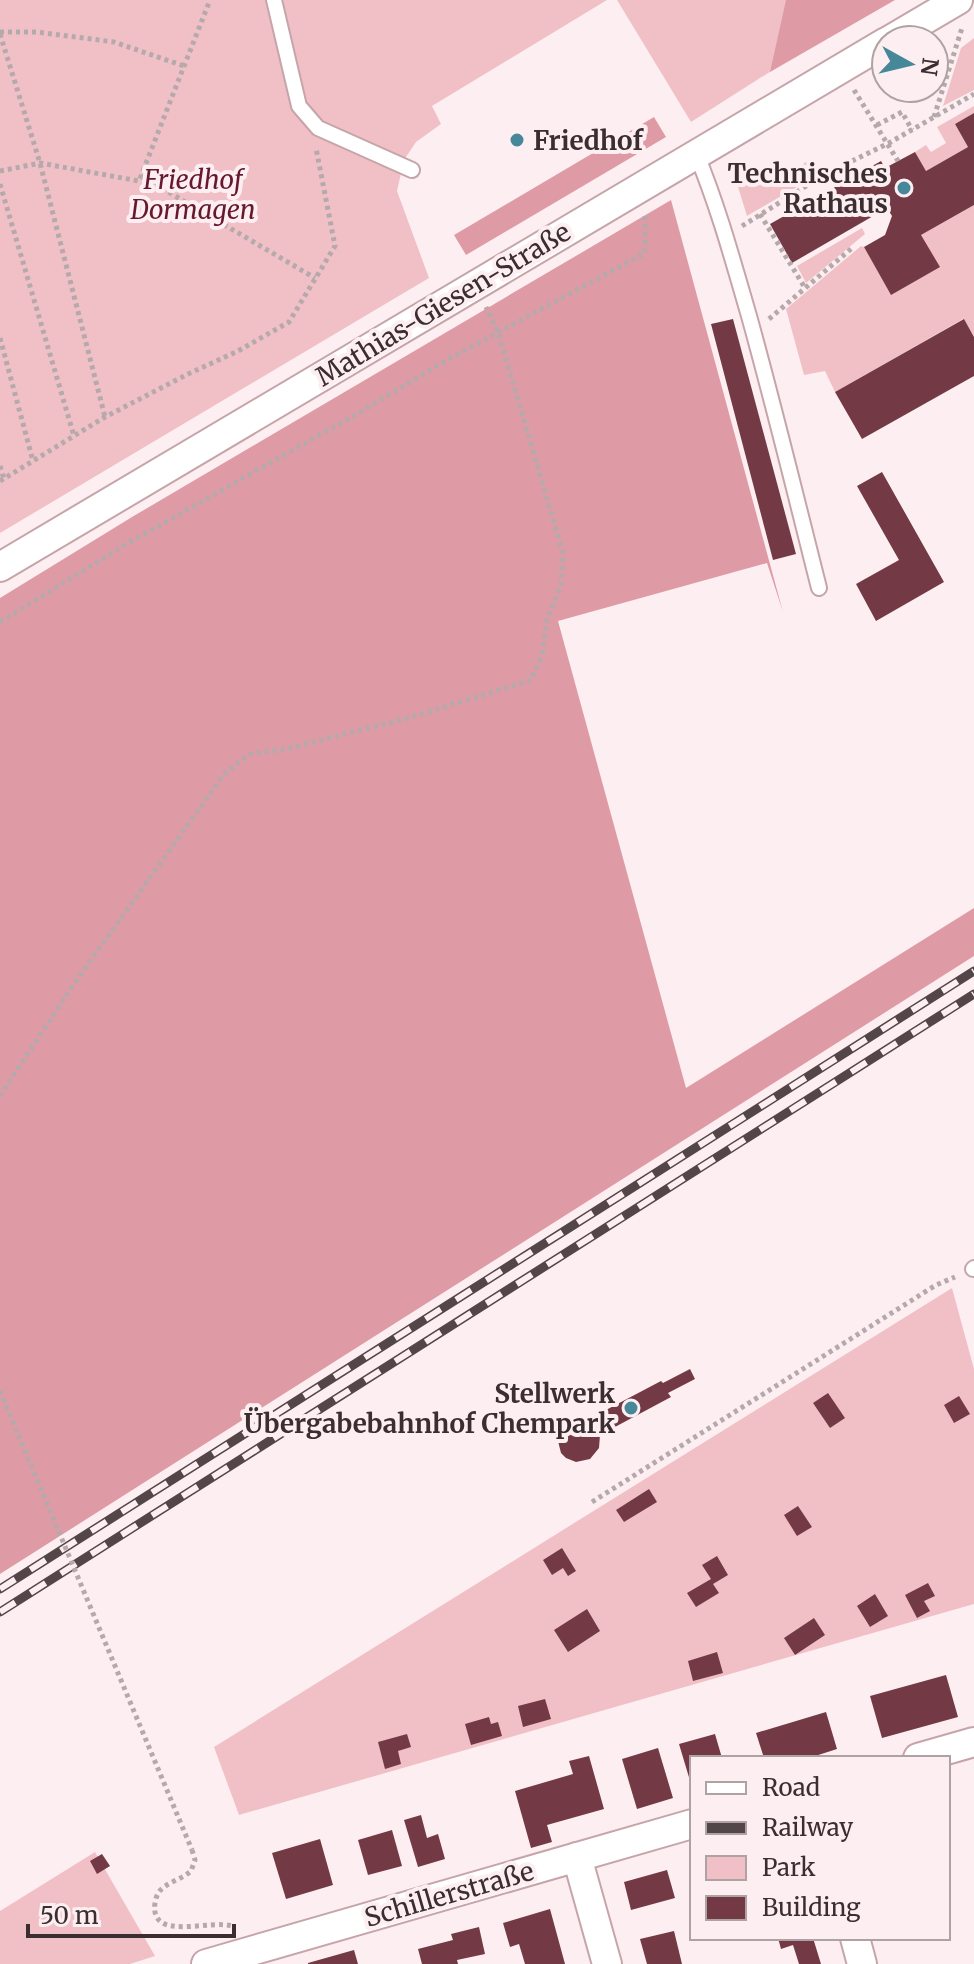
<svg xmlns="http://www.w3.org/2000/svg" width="974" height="1964" font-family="Merriweather,serif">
<rect width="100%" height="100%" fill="#fdeff1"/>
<!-- green -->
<g fill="#f1c0c7">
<path d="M0 0H607L432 106 441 124 416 142 404 160 397 191 429 278 0 533Z"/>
<path d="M617 0H883L691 122Z"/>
<path d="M974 38V90L943 106 961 48Z"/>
<path d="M974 106V113L955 124 968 147 926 171 915 152 926 145 931 152 946 143 937 127Z"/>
<path d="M813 158 821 173 747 216 738 187 744 170 750 168 791 171Z"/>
<path d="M974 205V336L963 319 835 392 825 371 804 375 786 309 861 246 864 247 891 294 921 235Z"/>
<path d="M862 228 865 234 806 283 797 266Z"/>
<path d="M952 1288 974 1369V1604L239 1815 214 1747Z"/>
<path d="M95 1852 155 1956 130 1964H0V1911Z"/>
</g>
<!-- forest -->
<g fill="#de9ba5">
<path d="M786 0H895L770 72Z"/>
<path d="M654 117 666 137 466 255 454 235Z"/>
<path d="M671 200 783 612 767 563 558 621 686 1088 974 908V956L0 1574V598L132 517Z"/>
</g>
<!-- building -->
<g fill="#733a45">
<path d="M974 113V205L921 235 940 267 891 295 864 247 885 235 892 216 887 208 792 263 770 224 881 161 885 168 915 152 926 171 968 147 955 124Z"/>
<path d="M733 319 796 554 773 560 711 324Z"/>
<path d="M964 319 974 337V376L862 439 835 392Z"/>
<path d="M882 472 944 582 876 621 856 584 899 560 857 486Z"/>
<path d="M690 1369 695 1379 668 1393 671 1397 600 1435 599 1448 590 1459 576 1462 566 1458 561 1453 557 1437 559 1429 571 1418 587 1420 661 1381 663 1383Z"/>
<path d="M828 1393 845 1418 830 1428 813 1403Z"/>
<path d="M959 1396 970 1414 954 1423 944 1405Z"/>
<path d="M649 1489 657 1502 624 1522 616 1510Z"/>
<path d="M798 1506 812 1527 797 1536 784 1515Z"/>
<path d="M562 1548 576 1571 568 1576 563 1568 552 1575 543 1560Z"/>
<path d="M717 1556 728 1575 713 1584 719 1593 696 1607 687 1593 711 1579 702 1565Z"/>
<path d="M928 1583 935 1596 924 1601 930 1611 917 1618 905 1595Z"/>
<path d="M875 1594 888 1616 870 1627 857 1606Z"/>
<path d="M587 1609 600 1631 568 1652 554 1630Z"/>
<path d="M814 1618 825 1635 795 1655 784 1638Z"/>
<path d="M717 1652 723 1673 693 1681 688 1661Z"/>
<path d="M946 1675 958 1717 882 1738 870 1696Z"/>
<path d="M545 1699 551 1719 523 1727 518 1706Z"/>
<path d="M826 1712 837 1749 809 1758H764L756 1733Z"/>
<path d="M489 1717 491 1724 498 1722 502 1736 471 1745 465 1724Z"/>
<path d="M407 1734 411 1747 398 1751 401 1764 385 1769 378 1742Z"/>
<path d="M715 1734 722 1758H692L691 1784 679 1744Z"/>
<path d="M658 1748 673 1798 637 1809 622 1759Z"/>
<path d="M589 1756 604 1809 547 1825 552 1842 531 1848 515 1791 573 1774 569 1761Z"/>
<path d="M421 1815 427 1838 438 1834 445 1859 418 1867 404 1820Z"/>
<path d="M392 1830 402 1866 368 1875 358 1840Z"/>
<path d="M320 1839 333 1885 286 1899 272 1853Z"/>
<path d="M102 1854 110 1866 97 1874 90 1861Z"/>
<path d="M667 1870 675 1898 631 1910 624 1882Z"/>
<path d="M550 1909 565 1964H525L519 1944 510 1947 503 1923Z"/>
<path d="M479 1927 485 1954 457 1960 458 1964H422L418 1949 453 1940 451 1934Z"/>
<path d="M674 1931 682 1964H647L640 1939Z"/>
<path d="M778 1938H813L821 1964H799L793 1945 781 1949Z"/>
<path d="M354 1950 358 1964H308V1963Z"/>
</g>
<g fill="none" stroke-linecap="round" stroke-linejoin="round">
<!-- service casing -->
<g stroke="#c6a5aa" stroke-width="18">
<g id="service">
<path d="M274 0 299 106 318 128 412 170"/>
<path d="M696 153C718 206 733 261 749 316 774 406 796 497 819 588"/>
<path d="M973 1269 974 1268"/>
</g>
</g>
<!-- minor casing -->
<g stroke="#c6a5aa" stroke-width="32">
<g id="minor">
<path d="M890 40 958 0"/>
<path d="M0 567 886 42"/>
<path d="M918 1758 974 1742"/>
<path d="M577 1857 607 1964"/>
<path d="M855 1938 862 1964"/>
<path d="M206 1964 692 1824"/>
</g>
</g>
<!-- path -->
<g stroke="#b6a9ab" stroke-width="5" stroke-dasharray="4 4" stroke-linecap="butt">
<path d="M0 32H37L114 42 184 66"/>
<path d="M0 34 40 163 105 417"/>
<path d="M854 90 898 161"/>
<path d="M934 117 962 28"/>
<path d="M877 125 902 112 912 130"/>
<path d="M0 171 40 163 139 181 210 0"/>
<path d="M141 176 315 278"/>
<path d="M0 184 74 436"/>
<path d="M760 214 805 288"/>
<path d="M742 226 827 173 889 143 974 94"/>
<path d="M769 319 852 248"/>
<path d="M0 338 33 461"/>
<path d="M0 466 4 479"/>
<path d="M0 481 105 417 188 374 238 351 289 322 335 246 316 148"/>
<path d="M0 622 125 545 362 411 447 360 645 253V216"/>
<path d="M0 1096 73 985 225 773 250 754 287 749 415 716 531 680 542 655 547 620 561 585 563 553 498 332 486 307"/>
<path d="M592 1502 936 1285 955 1277"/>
<path d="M192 1850 195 1860 191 1871C183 1878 172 1881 164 1887 158 1891 156 1897 155 1903 149 1944 215 1917 234 1927"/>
</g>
<!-- service -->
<use href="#service" stroke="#fff" stroke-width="14"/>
<!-- minor -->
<use href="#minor" stroke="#fff" stroke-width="28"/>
<!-- rail casing -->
<g stroke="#534648" stroke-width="9">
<g id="rail">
<path d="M0 1589 974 971"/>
<path d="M0 1612 974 994"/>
</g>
</g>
<!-- rail -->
<use href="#rail" stroke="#fdeff1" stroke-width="6" stroke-dasharray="18" stroke-linecap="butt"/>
<!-- path-bridge -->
<path stroke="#b6a9ab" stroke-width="5" stroke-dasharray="4 4" stroke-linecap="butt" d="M0 1391 192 1850"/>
</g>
<!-- markers -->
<g fill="#47879a" stroke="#fdeff1" stroke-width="3">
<circle cx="517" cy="140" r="8"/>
<circle cx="904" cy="188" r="8"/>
<circle cx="631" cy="1408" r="8"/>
</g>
<g text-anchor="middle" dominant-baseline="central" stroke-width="8" stroke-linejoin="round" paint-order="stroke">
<!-- poi labels -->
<g font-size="26" font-weight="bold" fill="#3b2e30" stroke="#fdeff1" text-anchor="end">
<text x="533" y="140" text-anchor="start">Friedhof</text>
<text x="888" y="173">Technisches<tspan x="888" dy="30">Rathaus</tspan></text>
<text x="615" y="1393">Stellwerk<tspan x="615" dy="30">Übergabebahnhof Chempark</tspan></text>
</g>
<!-- park labels -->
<g font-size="26" font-style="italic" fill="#66182d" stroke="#fdeff1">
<text x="193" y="179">Friedhof<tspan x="193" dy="30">Dormagen</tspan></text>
</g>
<!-- street labels -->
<g font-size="26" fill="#3b2e30" stroke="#fdeff1">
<text transform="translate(443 304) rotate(-31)">Mathias-Giesen-Straße</text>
<text transform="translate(449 1894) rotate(-16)">Schillerstraße</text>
</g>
</g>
<!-- legend -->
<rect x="690" y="1756" width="260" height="184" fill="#fdeff1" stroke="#afa2a4" stroke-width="2"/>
<rect x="706" y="1782" width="40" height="12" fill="#ffffff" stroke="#afa2a4" stroke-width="2"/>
<text x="762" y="1796" font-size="24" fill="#3b2e30">Road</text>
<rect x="706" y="1822" width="40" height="12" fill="#534648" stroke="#afa2a4" stroke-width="2"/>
<text x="762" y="1836" font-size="24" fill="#3b2e30">Railway</text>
<rect x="706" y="1856" width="40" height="24" fill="#f1c0c7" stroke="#afa2a4" stroke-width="2"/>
<text x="762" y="1876" font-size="24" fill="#3b2e30">Park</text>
<rect x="706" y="1896" width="40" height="24" fill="#733a45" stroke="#afa2a4" stroke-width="2"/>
<text x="762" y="1916" font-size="24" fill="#3b2e30">Building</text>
<!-- north arrow -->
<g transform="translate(910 64) rotate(98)"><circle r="38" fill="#fdeff1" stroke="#afa2a4" stroke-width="2"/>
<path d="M0-6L14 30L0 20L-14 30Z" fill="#47879a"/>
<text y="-12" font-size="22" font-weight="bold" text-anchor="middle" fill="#3b2e30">N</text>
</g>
<!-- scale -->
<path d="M28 1924v12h206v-12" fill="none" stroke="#3b2e30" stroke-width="4"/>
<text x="40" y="1924" font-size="24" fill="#3b2e30" stroke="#fdeff1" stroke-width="6" paint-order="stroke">50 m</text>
</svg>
